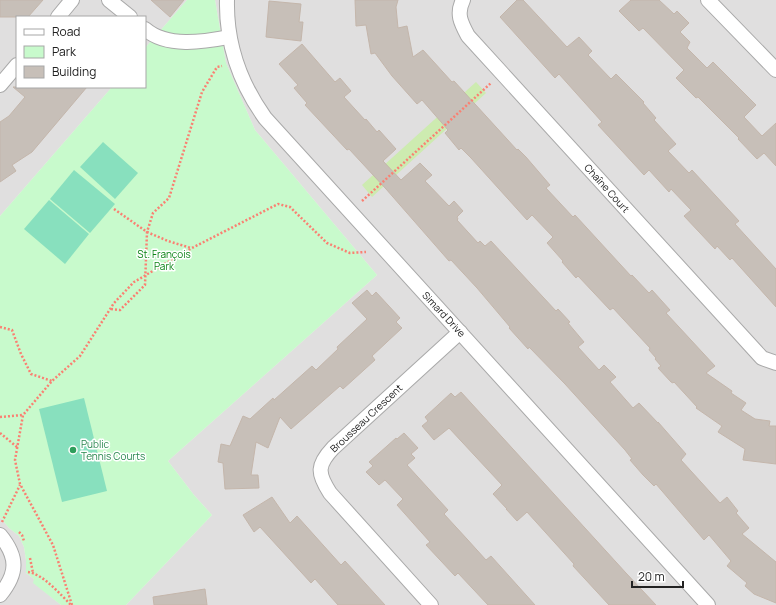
<svg xmlns="http://www.w3.org/2000/svg" width="776" height="605" font-family="Manrope,sans-serif">
<rect width="100%" height="100%" fill="#f2efe9"/>
<!-- residential -->
<g fill="#e0dfdf">
<path d="M0 0H187L145 48V17H17V87H112L0 216Z"/>
<path d="M215 0H776V605H126L212 515 194 495 168 461 377 275 255 130 226 63Z"/>
<path d="M0 517 9 528 19 536 24 547 26 560V573L34 579V583L61 605H0Z"/>
</g>
<!-- grass -->
<path fill="#cdebb0" d="M476 82 486 93 372 197 362 185Z"/>
<!-- park -->
<path fill="#c8facc" d="M187 0H215L226 63 255 130 377 275 168 461 194 495 212 515 126 605H61L33 583 34 579 26 573V560L24 547 19 536 9 528 0 517V216L112 87H145V48Z"/>
<!-- pitch -->
<g fill="#88e0be">
<path d="M103 142 138 173 115 199 80 167Z"/>
<path d="M74 170 115 204 90 233 50 199Z"/>
<path d="M49 200 89 234 65 264 24 229Z"/>
<path d="M84 398 107 491 62 502 39 409Z"/>
</g>
<!-- building -->
<g fill="#c7bfb8" stroke="#c4b6ab">
<path d="M0 0H43L28 17H0Z"/>
<path d="M151 0H184L170 17Z"/>
<path d="M355 0H398L396 7 398 28 407 26 413 57 423 50 452 82 454 81 517 150 518 149 526 157 550 185 546 188 573 217 575 215 631 276 632 275 649 293 652 290 670 310 666 313 715 366 706 373 732 391 731 393 746 403 741 410 755 419 770 421 769 426H776V464L743 460 745 449 718 432 722 426 696 408 697 407 674 382 673 383 671 382 658 368 661 366 655 359 656 358 649 350 650 348 624 320 613 308 610 310 578 276 576 278 562 262 563 261 547 243 553 237 532 215 527 220 471 158 461 148 459 150 445 133 448 130 422 100 417 104 392 76 375 53 371 54 366 25 356 26Z"/>
<path d="M517 0H523L567 47 579 37 592 51 588 55 611 79 616 74 644 102 643 103 656 118 654 120 676 144 668 151 689 173 692 170 727 208 739 221 735 224 776 269V307L732 258 730 260 717 246 715 249 684 216 691 210 671 189 669 192 649 170 644 175 598 125 602 122 576 93 559 74 555 78 500 17Z"/>
<path d="M631 0H659L674 14 677 11 689 23 680 32 690 42 687 48 707 68 713 62 756 105 744 117 762 136 776 123V166L764 153 757 159 738 139 739 138 698 97 696 98 676 78 684 70 643 28 639 31 619 11Z"/>
<path d="M269 1 301 4 299 22H303L301 41 266 37Z"/>
<path d="M302 44 335 82 340 78 351 91 344 97 365 120 366 119 377 132 379 130 396 149 383 161 401 180 420 163 432 175 425 181 449 206 454 201 463 211 457 217 458 219 457 220 478 243 480 241 485 246 491 241 556 311 558 309 570 322 568 323 584 342 578 347 599 370 604 365 616 377 610 382 633 408 639 403 658 423V422L686 454 681 460 720 503 727 497 738 511 736 513 749 528 742 534 776 562V603L754 594 745 586 747 583 727 566 731 561 709 535 704 540 656 484 654 486 643 475 630 460 632 459 625 450 565 384 529 347 528 349 509 328 510 327 477 288 451 260 449 261 386 189 349 149 347 150 305 105 307 103 294 88 298 85 279 64Z"/>
<path d="M13 87H87L32 152 12 165 16 171 0 182V122L9 116 25 97Z"/>
<path d="M367 290 372 296 376 292 400 318 396 322 402 328 372 356 375 360 343 389 340 386 291 429 280 417 268 448 256 442 251 475H258L259 488 225 489 223 463 218 462 221 444 230 446 243 416 250 419 273 398 274 400 312 366 316 370 338 349 337 347 367 319 352 303Z"/>
<path d="M461 392 626 573 656 605H609L573 566 574 564 527 512 517 521 506 509H507L493 494 502 485 449 428 434 440 422 426 428 421 425 417 451 393 455 397Z"/>
<path d="M404 433 418 448 411 454 415 458 407 465 448 510 444 514 467 539 486 560 491 556 535 605H488L458 573 455 576 426 545 430 542 397 505 403 499 385 480 379 485 366 472 373 466 369 462 396 438 397 439Z"/>
<path d="M272 497 290 523 297 516 341 565 345 561 385 605H338L315 579 311 583 260 527 254 532 243 515Z"/>
<path d="M205 589 207 605H154L153 597Z"/>
</g>
<g fill="none" stroke-linecap="round" stroke-linejoin="round">
<!-- minor casing -->
<g stroke="#a9a9a9" stroke-width="16">
<g id="minor">
<path d="M109 0 130 17"/>
<path d="M227 0C226 43 240 83 265 118L708 605"/>
<path d="M463 0C456 14 461 23 468 36L762 358 776 363"/>
<path d="M708 0 776 70"/>
<path d="M58 17 72 0"/>
<path d="M145 29C167 48 203 42 229 37"/>
<path d="M0 85 17 65"/>
<path d="M0 535C18 557 18 573 0 595"/>
<path d="M431 605 330 493C317 473 317 465 333 448L460 332"/>
</g>
</g>
<!-- path -->
<g stroke="#fa8072" stroke-width="2.5" stroke-dasharray="2 2" stroke-linecap="butt">
<path d="M362 201 491 83"/>
<path d="M114 209 147 232 168 241 191 248"/>
<path d="M111 309 120 310 145 285 147 232 153 213 169 198 202 92 217 67 222 66"/>
<path d="M0 327 12 330 21 354 31 374 52 381"/>
<path d="M0 417 23 415"/>
<path d="M0 433 17 447"/>
<path d="M2 522 20 485"/>
<path d="M19 532 22 535 24 541"/>
<path d="M30 558 33 573"/>
<path d="M28 572C43 574 60 594 71 605"/>
<path d="M72 605 53 545 20 484 15 460 23 415 52 381 80 356 114 303 134 282 192 248 278 204 290 207 327 243 350 253 366 252"/>
</g>
<!-- minor -->
<use href="#minor" stroke="#fff" stroke-width="14"/>
</g>
<!-- markers -->
<circle fill="#2e9e5b" stroke="#fff" stroke-width="1.5" cx="73" cy="450" r="4"/>
<g text-anchor="middle" dominant-baseline="central" stroke-width="3" stroke-linejoin="round" paint-order="stroke">
<!-- street labels -->
<g font-size="10" fill="#222" stroke="#fff">
<text transform="translate(607 188) rotate(48)">Chaîne Court</text>
<text transform="translate(444 314) rotate(47)">Simard Drive</text>
<text transform="translate(366 418) rotate(-43)">Brousseau Crescent</text>
</g>
<!-- park labels -->
<g font-size="10" fill="#0c8416" stroke="#fff">
<text x="164" y="254">St. François<tspan x="164" dy="12">Park</tspan></text>
</g>
<!-- leisure labels -->
<g font-size="10" fill="#27864d" stroke="#fff" text-anchor="start">
<text x="81" y="444">Public<tspan x="81" dy="12">Tennis Courts</tspan></text>
</g>
</g>
<!-- legend -->
<rect x="16" y="16" width="130" height="72" fill="#ffffff" stroke="#a7a7a7"/>
<rect x="24" y="29" width="20" height="6" fill="#ffffff" stroke="#a7a7a7"/>
<text x="52" y="36" font-size="12" fill="#222222">Road</text>
<rect x="24" y="46" width="20" height="12" fill="#c8facc" stroke="#a7a7a7"/>
<text x="52" y="56" font-size="12" fill="#222222">Park</text>
<rect x="24" y="66" width="20" height="12" fill="#c7bfb8" stroke="#a7a7a7"/>
<text x="52" y="76" font-size="12" fill="#222222">Building</text>
<!-- scale -->
<path d="M632 581v6h51v-6" fill="none" stroke="#222222" stroke-width="2"/>
<text x="638" y="581" font-size="12" fill="#222222" stroke="#ffffff" stroke-width="3" paint-order="stroke">20 m</text>
</svg>
